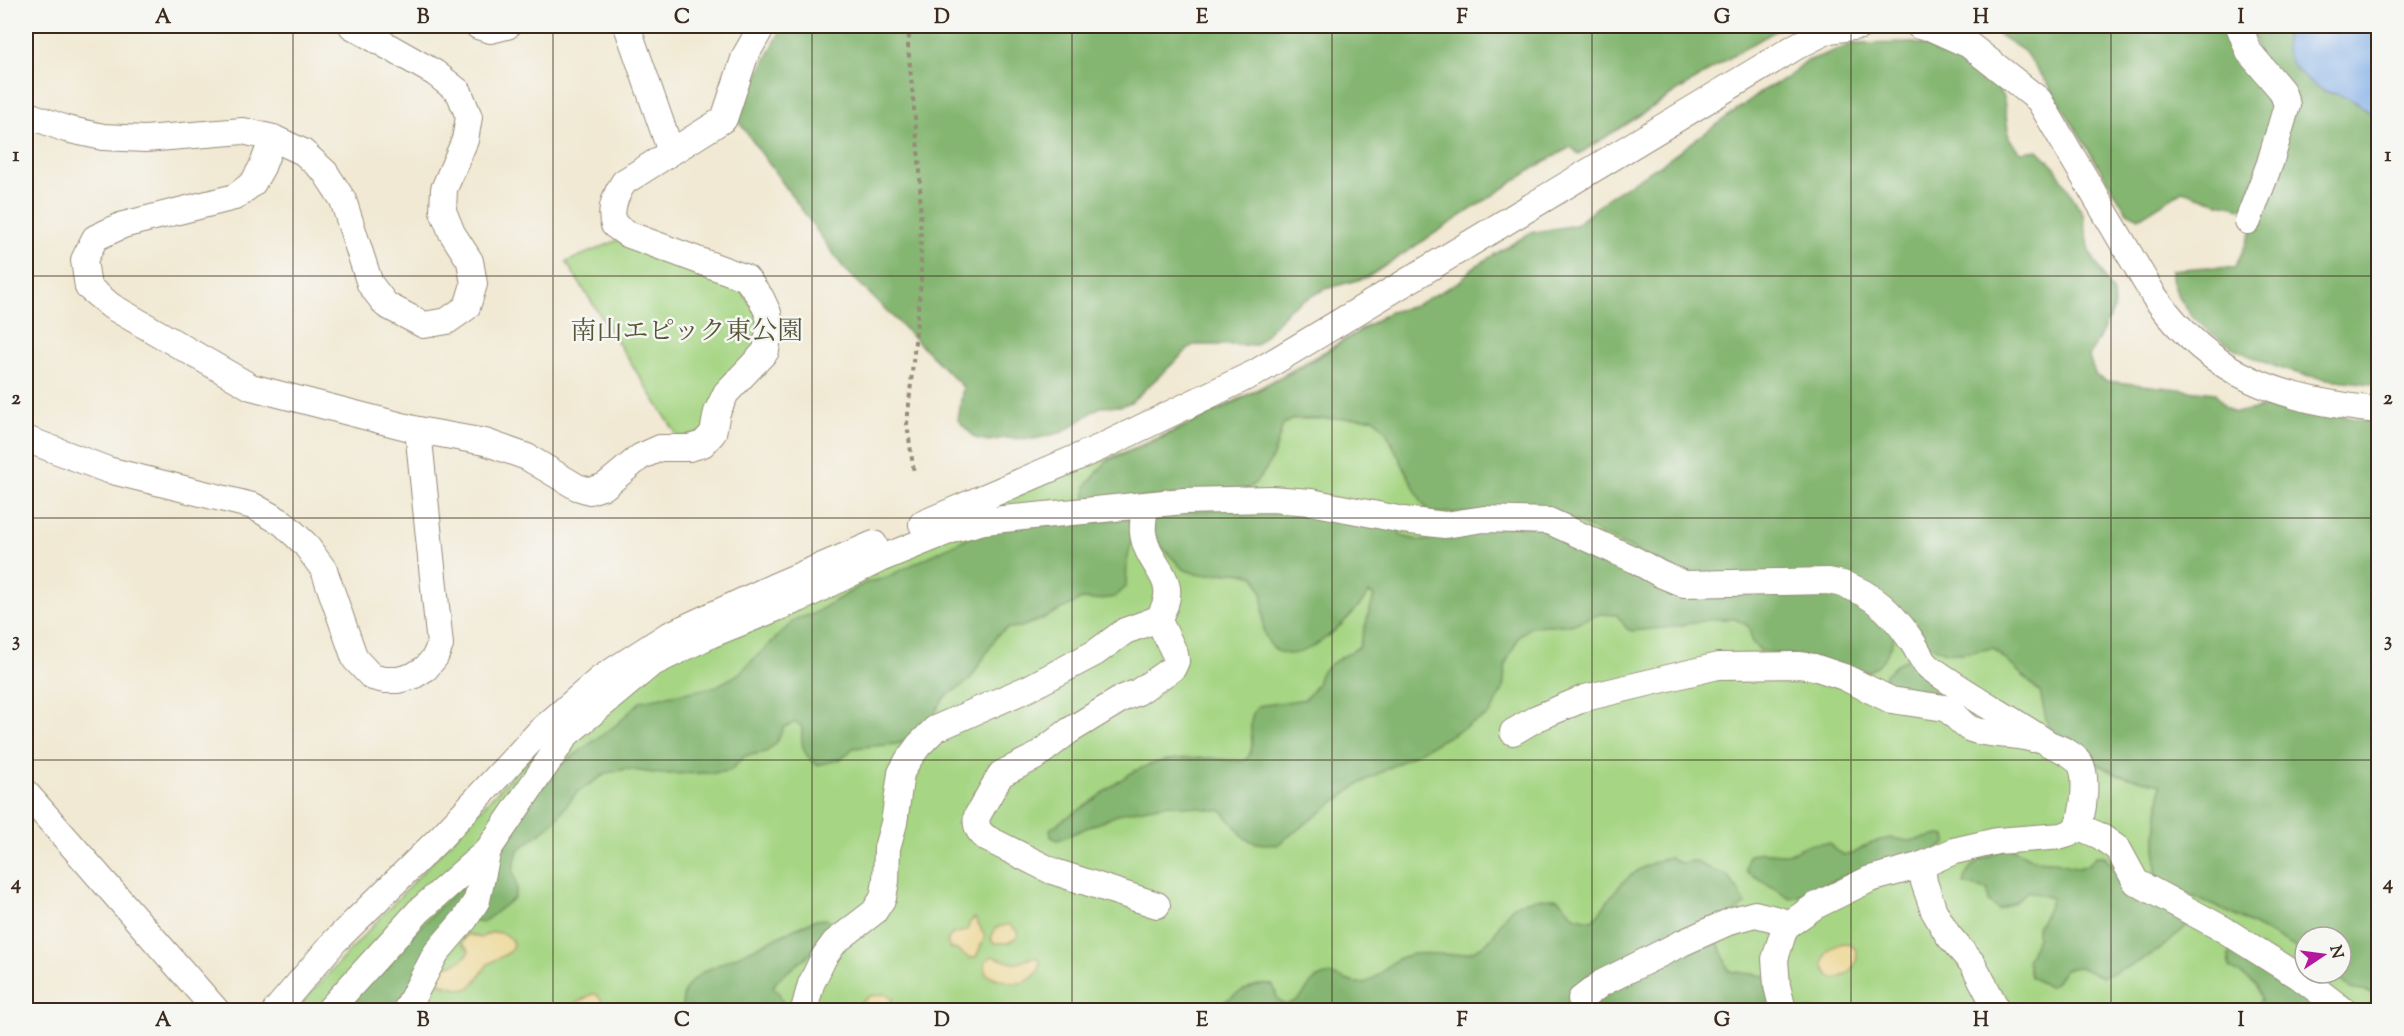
<svg xmlns="http://www.w3.org/2000/svg" width="2404" height="1036" font-family="'Sorts Mill Goudy','Noto Serif JP',serif">
<rect width="100%" height="100%" fill="#f6f6f2"/>
<filter id="ink" filterUnits="userSpaceOnUse"><feTurbulence type="fractalNoise" baseFrequency=".0167" numOctaves="2"/><feDisplacementMap in="SourceGraphic" scale="12" xChannelSelector="R" yChannelSelector="G"/><feConvolveMatrix kernelMatrix="1 2 1 2 8 2 1 2 1" color-interpolation-filters="sRGB"/></filter>
<filter id="wash" filterUnits="userSpaceOnUse"><feTurbulence type="fractalNoise" baseFrequency=".008" numOctaves="4" result="noise"/><feDisplacementMap in="SourceGraphic" scale="24" xChannelSelector="R" yChannelSelector="G"/><feGaussianBlur stdDeviation="1.35" result="paint"/><feColorMatrix in="noise" values="0 0 0 0 0 0 0 0 0 0 0 0 0 0 0 0 0 1.4 0 .05"/><feComposite in="paint" operator="in"/></filter>
<g filter="url(#wash)">
<rect width="100%" height="100%" fill="#f1e9d3"/>
<!-- green -->
<g fill="#a6d583" stroke="#708050" stroke-width="1.5">
<path d="M618 240 736 283 759 316V348L707 431 679 438 566 262Z"/>
<path d="M1390 312 1944 586 2116 774 2161 784 2156 835V880L2232 914 2305 952V973H2334L2351 989 2378 994V1010H295L553 731 602 688 1051 478C1175 439 1280 380 1390 312Z"/>
</g>
<!-- forest -->
<g fill="#84b671" stroke="#607048" stroke-width="1.5">
<path d="M783 26H1784L1737 53 1579 154 1571 147 1542 163 1368 277 1325 289 1291 307 1256 345H1193L1131 402 1121 406 1100 407 1063 432 1034 439 1004 438 989 441 975 438 958 420 963 387 843 267 736 118Z"/>
<path d="M1985 26H2231L2276 98 2245 210C2235 205 2226 205 2216 202 2204 199 2194 194 2182 191L2139 218 2127 212 2048 84 2024 51Z"/>
<path d="M2252 26H2291L2286 33 2323 91 2349 98 2378 119V385C2356 381 2332 381 2310 376 2259 366 2176 329 2171 270L2208 267 2235 268 2273 183 2292 111 2259 58Z"/>
<path d="M1914 43 1941 50 1994 80 2004 100 2009 138 2021 152 2038 150 2054 166 2083 214 2090 252 2113 294 2114 309 2089 357 2096 376 2106 381 2215 393 2224 406 2235 413 2266 407 2286 406 2378 423V994L2351 989 2334 973H2341V937H2305V952L2232 914 2156 880V835L2161 784 2116 774 2095 762 2088 760 2057 736 2047 724 2040 692 1993 648C1981 650 1967 654 1955 653 1923 651 1907 625 1890 602L1688 576 1556 512 1430 513 1422 503 1385 430 1374 418 1293 419 1283 424C1276 450 1270 472 1248 489L1097 502 1086 497V486L1107 461 1161 438 1229 405 1302 367 1390 312 1414 306 1461 281 1472 268 1530 233 1576 225 1609 197 1662 164 1764 90 1787 78 1805 62 1852 44Z"/>
<path d="M1273 506 1397 524 1401 536 1421 541 1431 540 1446 530 1545 526 1654 578 1838 586 1894 632C1893 650 1879 672 1860 673L1799 656 1761 651 1753 643 1748 626 1735 619H1715L1664 628 1632 631 1627 629 1617 615 1600 614 1571 625H1544L1529 628 1519 637 1506 663 1503 689 1490 714 1359 784 1277 845 1256 843 1246 839 1222 811 1169 804 1122 813 1058 840 1051 837 1050 829C1061 820 1073 814 1085 806 1118 783 1134 763 1177 759 1188 758 1199 758 1210 758 1223 759 1233 762 1246 760 1260 743 1242 724 1258 706L1306 699 1317 684 1320 674 1332 663 1359 647 1374 596 1369 593C1353 616 1287 688 1265 635 1261 624 1264 610 1263 598 1262 591 1258 583 1255 576L1238 572 1199 575 1183 569 1159 544 1151 523 1159 513Z"/>
<path d="M1132 519 1133 533 1127 562 1126 587 1115 597 1094 600 1082 599 1042 619 1021 627 1008 628 998 634 970 680 944 698 925 728 908 741 896 744 853 748 842 759 817 765C802 754 801 745 802 727L796 722 784 727 776 743 766 752 745 756 730 771 714 773 661 774 626 769 607 773 577 792 552 824 518 850 513 870 517 888 514 898 482 923 474 920 491 855 555 769 616 725 641 701 715 687 737 675 796 619 813 614 865 583 885 578 990 527Z"/>
<path d="M1911 658 1945 689V693L1939 698 1897 696 1883 683 1885 675 1900 662Z"/>
<path d="M1940 835 1946 836 1947 843 1931 854 1846 875 1805 895 1790 898 1746 871 1748 856C1762 849 1772 855 1786 854 1792 853 1795 851 1800 848 1809 843 1819 843 1829 843L1836 851 1844 855 1853 854 1872 842 1891 838 1909 841Z"/>
<path d="M2008 846 2034 860 2051 861 2079 868 2089 864 2096 856H2105C2124 885 2154 897 2184 915L2187 925C2164 951 2135 966 2102 977L2079 967 2065 969 2055 983 2049 987 2030 976 2027 961 2037 938V927L2046 913 2052 898 2028 891 2015 902 1999 910 1989 902 1988 890 1964 884C1969 856 1989 860 2008 846Z"/>
<path d="M1670 857 1679 863 1694 861 1714 871 1727 875 1740 893 1745 904 1705 939 1718 942 1729 971 1766 976 1777 1010H1212C1231 998 1249 981 1273 985L1277 997 1284 1005C1312 998 1302 983 1322 976 1338 971 1351 988 1367 982 1380 977 1390 959 1409 955 1431 950 1455 960 1477 949 1498 939 1499 916 1516 905 1526 899 1545 898 1557 898L1576 917 1592 920C1601 913 1605 904 1612 895 1627 875 1645 863 1670 857Z"/>
<path d="M482 865 474 895 400 1010H337Z"/>
<path d="M826 919 834 925 836 930 829 939 778 979 773 987 779 993 785 1009 784 1010H682C682 989 686 985 703 972L814 920Z"/>
<path d="M2239 950 2276 974 2321 1010H2253L2261 1000 2257 985 2230 967 2229 955 2232 951Z"/>
</g>
<!-- sand -->
<g fill="#eeda9e" stroke="#94825e" stroke-width="1.5">
<path d="M975 918 985 936 976 957 969 958 959 951 950 948 947 941 951 935 967 930 970 922Z"/>
<path d="M1009 924 1017 931 1018 936 1008 943H994L991 939 995 928Z"/>
<path d="M492 932C501 932 510 934 513 944L510 952 488 964 473 985 467 989H462L439 983 437 978 444 966C454 964 464 962 469 951L461 943 468 934 480 938Z"/>
<path d="M1844 943 1851 945 1856 950C1860 965 1848 977 1834 979 1815 967 1824 946 1844 943Z"/>
<path d="M992 956C999 958 1008 963 1016 963 1026 962 1029 955 1039 959 1044 972 1028 984 1015 983 1009 983 992 977 986 974L985 962Z"/>
<path d="M592 994H596L602 1000V1008L599 1010H564Z"/>
<path d="M885 994 892 999 889 1009 863 1010 861 1009V1003L869 996Z"/>
</g>
<!-- water -->
<path fill="#7dace7" stroke="#5c6b82" stroke-width="1.5" d="M2291 26H2378V119C2370 113 2361 105 2352 100 2342 94 2330 94 2321 89 2299 78 2273 49 2291 26Z"/>
</g>
<g filter="url(#ink)">
<g fill="none" stroke-linecap="round" stroke-linejoin="round">
<!-- minor casing -->
<g stroke="#968a78" stroke-width="28">
<g id="minor">
<path d="M478 26 491 30 507 26"/>
<path d="M627 26 671 152"/>
<path d="M1919 26 1929 27 1969 45 2039 100 2154 296C2213 378 2281 400 2378 410"/>
<path d="M2239 26 2249 52 2282 91 2287 105 2270 163 2248 221"/>
<path d="M26 114 66 129 103 137 145 139 243 131 273 138 303 152 325 172 343 200 370 284 386 305 424 325 447 321 467 307 474 284 470 261 452 233 443 211 444 189 465 140 469 117 459 92 435 73 352 26"/>
<path d="M273 138 262 167 253 183 235 197 123 225 95 238 84 260 88 287 111 306 251 387 418 430 485 442 527 457 577 487 590 491 605 486 640 457 660 448H689L703 444 713 433 717 412 726 393 766 351 770 323 768 313 761 298 746 278 627 234 614 225C609 210 616 194 624 182L724 119 745 56 762 26"/>
<path d="M26 439 108 470 253 506 283 523 305 544 324 570 355 659 372 677 384 680H398L413 676 426 668 435 657 440 645 418 430"/>
<path d="M922 524 1099 448 1257 372 1797 46 1829 30 1860 26"/>
<path d="M1513 732 1537 718 1585 698 1718 666 1799 665 1814 667 1844 677 1891 700 1945 708C1955 713 1961 725 1971 729 1989 736 2013 733 2033 739"/>
<path d="M26 793 216 1010"/>
<path d="M2077 826 2100 836 2118 849 2136 882 2223 929 2304 980 2343 1010"/>
<path d="M1922 865 1924 882 1934 911 1948 935 1973 964 1994 1004"/>
<path d="M1157 905 1052 871 988 839C979 833 975 827 977 816L1001 774 1035 757 1069 731 1123 698 1138 692 1173 668 1176 661 1175 654 1158 619"/>
<path d="M1581 999 1602 983 1682 943 1733 920 1755 914 1779 920 1785 927"/>
<path d="M276 1010 335 941 441 837 540 731 600 679 667 636 773 587 874 544"/>
<path d="M329 1010 419 911 488 850 567 734 651 664 710 635 799 599 880 559 954 529 984 521 1184 501 1271 499 1311 502 1403 520 1445 525 1484 519 1549 521 1635 560 1660 574 1684 584 1828 581C1865 586 1891 610 1911 640 1917 648 1921 660 1929 667 1967 695 2009 717 2049 744 2059 748 2073 753 2080 763 2088 776 2084 814 2077 827 2073 833 2068 834 2062 836L1997 841 1954 851 1922 865 1870 879 1815 906 1785 927 1775 959 1777 986 1783 1010"/>
<path d="M406 1010 436 953 465 919 477 900 488 850"/>
<path d="M804 1010 811 984 824 957 835 942 874 912 883 898 886 881 887 848 894 823 901 773 908 760 919 745 935 729 1029 688 1095 653 1125 631 1158 619C1184 578 1148 570 1143 533 1142 524 1144 514 1146 505"/>
</g>
</g>
<!-- path -->
<path stroke="#968a78" stroke-width="4" stroke-dasharray="4.5 4.5" stroke-linecap="butt" d="M910 26 908 46 920 170 921 280 907 424 914 473"/>
<!-- minor -->
<use href="#minor" stroke="#fff" stroke-width="26"/>
</g>
</g>
<!-- grid -->
<path fill="none" stroke="#3b2a1e" stroke-width="1.5" stroke-opacity="0.55" d="M293 26V1010M553 26V1010M812 26V1010M1072 26V1010M1332 26V1010M1592 26V1010M1851 26V1010M2111 26V1010M26 276H2378M26 518H2378M26 760H2378"/>
<g text-anchor="middle" dominant-baseline="central" stroke-width="5" stroke-linejoin="round" paint-order="stroke">
<!-- park labels -->
<g font-size="26" fill="#565537" stroke="#f6f6f2">
<text x="687" y="332">南山エピック東公園</text>
</g>
</g>
<!-- margin -->
<rect width="2404" height="1036" fill="none" stroke="#f6f6f2" stroke-width="66"/>
<!-- north arrow -->
<g transform="translate(2323 955) rotate(77)"><circle r="28" fill="#f6f6f2" stroke="#aba49d" stroke-width="1.5"/>
<path d="M0-4.5L10 22L0 15L-10 22Z" fill="#b5179e"/>
<text y="-9" font-size="16" font-weight="bold" text-anchor="middle" fill="#3b2a1e">N</text>
</g>
<rect x="33" y="33" width="2338" height="970" fill="none" stroke="#3b2a1e" stroke-width="2"/>
<g font-size="20" text-anchor="middle" font-weight="bold" fill="#3b2a1e">
<text x="163" y="23">A</text>
<text x="423" y="23">B</text>
<text x="682" y="23">C</text>
<text x="942" y="23">D</text>
<text x="1202" y="23">E</text>
<text x="1462" y="23">F</text>
<text x="1722" y="23">G</text>
<text x="1981" y="23">H</text>
<text x="2241" y="23">I</text>
<text x="16" y="161">1</text>
<text x="2388" y="161">1</text>
<text x="16" y="404">2</text>
<text x="2388" y="404">2</text>
<text x="16" y="646">3</text>
<text x="2388" y="646">3</text>
<text x="16" y="889">4</text>
<text x="2388" y="889">4</text>
<text x="163" y="1026">A</text>
<text x="423" y="1026">B</text>
<text x="682" y="1026">C</text>
<text x="942" y="1026">D</text>
<text x="1202" y="1026">E</text>
<text x="1462" y="1026">F</text>
<text x="1722" y="1026">G</text>
<text x="1981" y="1026">H</text>
<text x="2241" y="1026">I</text>
</g>
</svg>
